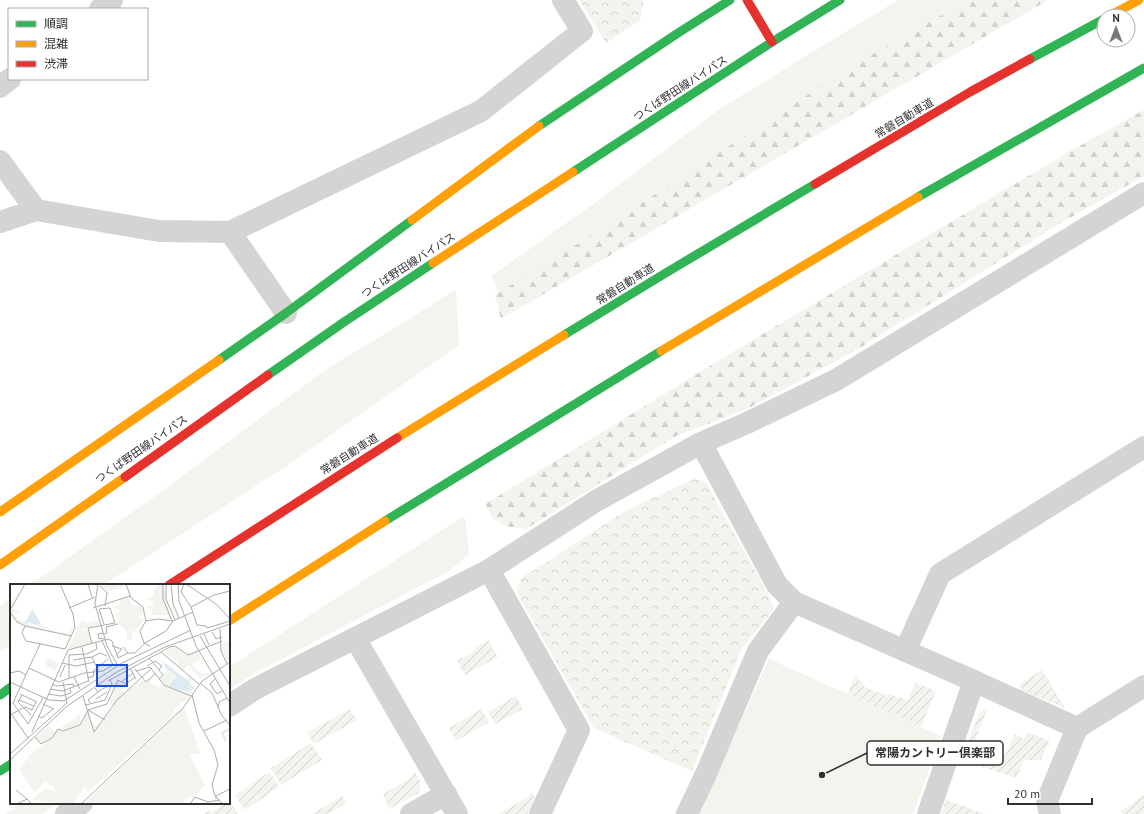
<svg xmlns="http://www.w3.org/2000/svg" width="1144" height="814" font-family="'PT Sans','Noto Sans JP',sans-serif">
<defs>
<pattern id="forest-firs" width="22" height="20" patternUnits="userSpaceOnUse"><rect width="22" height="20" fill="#f2f5ed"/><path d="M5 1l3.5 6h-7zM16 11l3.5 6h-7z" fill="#d0d2cc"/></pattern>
<pattern id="park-crowns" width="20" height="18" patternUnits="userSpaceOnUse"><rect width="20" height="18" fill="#f2f5ed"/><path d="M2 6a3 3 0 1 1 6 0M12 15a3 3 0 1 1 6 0" fill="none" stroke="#d0d2cc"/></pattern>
<pattern id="garden-furrows" width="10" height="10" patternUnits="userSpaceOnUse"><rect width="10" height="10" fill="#f2f5ed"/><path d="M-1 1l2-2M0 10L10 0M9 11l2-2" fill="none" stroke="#d0d2cc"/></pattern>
</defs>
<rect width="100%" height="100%" fill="#fff"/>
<!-- grass -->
<g fill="#f2f5ed">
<path d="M898 0H968L852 66 600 230 499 293 491 276 592 205 721 108Z"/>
<path d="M456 290 459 345 285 467 103 585H30L151 499 324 371Z"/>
<path d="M464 516 466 524 469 554 449 571 255 673 229 690V667Z"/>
<path d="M11 598V644L0 652V606Z"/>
<path d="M769 659 941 736 913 814H699Z"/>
<path d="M22 803H58L42 814H6Z"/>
</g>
<!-- forest -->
<g fill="url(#forest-firs)">
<path d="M968 0H1048L501 319 495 295 600 230 852 66Z"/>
<path d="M1144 110V176L1059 224 858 349 749 408 676 436 526 529 505 526 492 518 485 504 731 353 1065 154Z"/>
</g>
<!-- park -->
<g fill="url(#park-crowns)">
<path d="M579 0H644L640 20 606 43Z"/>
<path d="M694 479 705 481 770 597 773 610 742 648 692 771 594 728 517 593 520 579 625 511Z"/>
</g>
<!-- garden -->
<g fill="url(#garden-furrows)">
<path d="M488 640 498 657 465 675 457 661 476 650 475 647Z"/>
<path d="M1042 670 1065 708 1023 691 1018 685Z"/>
<path d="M854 676 859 678 858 680 864 683 863 686 887 696 888 694 908 700 916 683 936 691 921 727 848 694Z"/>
<path d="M516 696 523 709 495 724 488 712Z"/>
<path d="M988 708 977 735 975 746 1003 759 1015 734 1024 739 1028 732 1049 741 1041 760H1024L1017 778 960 760 980 711Z"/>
<path d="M350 709 357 720 314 744 307 733Z"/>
<path d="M481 709 489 722 456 741 449 728Z"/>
<path d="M311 743 322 760 281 785 271 768Z"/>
<path d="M269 772 279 787 245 810 235 795Z"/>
<path d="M415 772 420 781 419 793 389 809 383 794 413 777 412 775Z"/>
<path d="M532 792 535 798 527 814H499L529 796V794Z"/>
<path d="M1144 795V814H1123L1121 811Z"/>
<path d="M342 796 347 803 328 814H312Z"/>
<path d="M946 800 986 814H941Z"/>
<path d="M229 801 238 814H204L209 811 212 812 226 803H229Z"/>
</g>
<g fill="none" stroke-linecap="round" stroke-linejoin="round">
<!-- street -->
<g stroke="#d4d4d4" stroke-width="22">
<path d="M100 9 112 0"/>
<path d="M0 87 10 79"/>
<path d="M0 161 36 210"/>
<path d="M0 222 36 210 159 231 230 232 481 111 582 31 563 0"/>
<path d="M230 232 286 313"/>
<path d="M701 443 777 585 794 602 974 681 1077 728 1144 686"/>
<path d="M489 570 579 730 540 814"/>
<path d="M355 638 457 814"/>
<path d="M905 651 940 574 1144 447"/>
<path d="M229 706 255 689 489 570 596 501 701 443 747 423 836 380 1144 193"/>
<path d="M66 814 82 803"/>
<path d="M411 814 446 794"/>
<path d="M687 814 706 774 758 651 794 602"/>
<path d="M928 814 974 681"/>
<path d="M1050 814 1047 801 1077 728"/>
</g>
<!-- fast -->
<g stroke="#30b455" stroke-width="9">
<path d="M1030 59 1104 19"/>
<path d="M539 126 678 33 730 0"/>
<path d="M573 172 772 42 840 0"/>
<path d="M918 197 1144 68"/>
<path d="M564 335 664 274 815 184"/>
<path d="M219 360 286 313 412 220"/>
<path d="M268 375 344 322 433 263"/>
<path d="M385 521 661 351"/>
<path d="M0 695 11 687"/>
<path d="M0 771 11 764"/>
</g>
<!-- slow -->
<g stroke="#ff9f0a" stroke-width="9">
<path d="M1109 16 1139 0"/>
<path d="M412 220 539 126"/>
<path d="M433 263 573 172"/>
<path d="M661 351 918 197"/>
<path d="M397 438 564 335"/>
<path d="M0 512 219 360"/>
<path d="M0 565 125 477"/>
<path d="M229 621 385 521"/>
</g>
<!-- jam -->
<g stroke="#e5322d" stroke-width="9">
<path d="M747 0 772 42"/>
<path d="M815 184 970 92 1030 59"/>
<path d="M125 477 268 375"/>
<path d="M169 585 397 438"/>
</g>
</g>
<g text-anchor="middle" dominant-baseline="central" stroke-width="4" stroke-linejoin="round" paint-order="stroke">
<!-- street labels -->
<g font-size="11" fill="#303030" stroke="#fff">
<text transform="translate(680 88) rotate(-33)">つくば野田線バイパス</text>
<text transform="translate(904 118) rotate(-31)">常磐自動車道</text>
<text transform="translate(408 265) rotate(-33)">つくば野田線バイパス</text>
<text transform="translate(625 284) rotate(-32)">常磐自動車道</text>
<text transform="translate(141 449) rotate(-35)">つくば野田線バイパス</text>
<text transform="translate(349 454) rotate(-32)">常磐自動車道</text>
</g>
</g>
<!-- overview -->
<g transform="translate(10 584)">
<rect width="220" height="220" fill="#fff"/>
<path d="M72 35 77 39 89 36 90 40 66 47ZM165 63 176 71 188 68 191 75 182 81 192 90 199 88 197 92H191V96L181 84 175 87 180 83 178 81 173 86 167 81V77L158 71 155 67 157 69V66ZM53 71 42 94 45 86 35 82 37 73 49 79ZM149 75 175 95 179 91 184 95 180 99 186 105 183 104 181 111 156 102 150 95 158 85ZM165 93 170 95 181 105 179 107 159 101ZM132 96 148 106 160 104 172 108 179 111 178 114 167 122 162 131 143 150 78 208 75 202 63 219 52 220 43 201 40 202 23 182 18 172 38 157 48 145 53 148 70 141 78 127 83 141 89 142 104 122 99 119 107 98 112 100 113 110ZM174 123 190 169 180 171 195 201 184 213H179L172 220H74ZM70 130V140L54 146 51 144ZM39 142 45 148 42 154 31 159 26 154Z" fill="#f2f5ed" fill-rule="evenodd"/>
<path d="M100 0H112L111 4 99 7 97 13V7L92 3ZM147 0H153L161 35 158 36 157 31H141L143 29 141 24 135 23 139 21 144 23 141 16H136L143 11ZM9 12 3 25 11 29 2 28 8 36 16 38 20 31 18 39 26 42 31 40 39 45 59 50V46L64 42 61 52 32 44 27 46 8 38 0 27ZM119 13 122 21 132 23 134 29 128 34 134 35 125 48 122 46V57L116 54 117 48 109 40 106 30 111 28 110 26 104 25 103 23 109 21V16ZM212 57H218L220 62V75L216 78 211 66ZM145 91 139 98 149 104 153 101 160 104 162 109H171L175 116 167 121 160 134 158 132 160 129 154 131 160 121 170 117 168 112 159 110 158 113 138 102 129 100 132 96 135 98ZM128 107 146 111 155 119 153 122 151 123 153 118 126 110ZM129 132 116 144 112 143 113 137ZM123 143 127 147 123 152 111 156 91 171 92 164 90 161 92 160 97 165ZM128 157 130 160 100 187 99 184 103 180 100 173 113 162ZM23 168 19 176 35 197 25 209 9 185ZM36 204 45 207 52 220 22 216Z" fill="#f2f5ed"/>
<path d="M78 45 82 60 58 65 66 48Z" fill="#f2f5ed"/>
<path d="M22 25 31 40 26 41 18 38 14 41ZM166 93 170 95 181 105 179 107 166 105 159 101Z" fill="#dcebf0"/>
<path fill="none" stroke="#dcebf0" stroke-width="2" d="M155 80 179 99M155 82 184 105M216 157 212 149 220 145"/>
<path fill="none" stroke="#acacac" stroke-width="1" d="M78 0 82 13M88 0 85 20 97 62 108 82M116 0 121 14 133 23 136 37M153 0V15L162 37M156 0V15L165 36M161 0 163 20 169 34M168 0 169 17 186 62 220 119M174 0 171 8 181 23 204 11 220 7M176 0 206 20 220 35M90 2 97 9 95 22M181 23 187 41 196 42 197 44 220 37M59 24 85 13M83 24 120 12M0 26 15 0M0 28 7 38 15 42 61 52M136 37 148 35 163 37 183 28M136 37 130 47 134 59 140 62M15 42 12 49 16 57 55 65 65 44 63 30 50 0M210 45 211 67 217 80M202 48 206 55 212 53M94 50 97 49 96 43 108 40M194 50 199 61M190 52 220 102M93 57V54L89 55 88 50 93 49M30 60 3 119 18 140 33 114M82 60 78 44 105 39 100 24 89 25 94 40M102 62 112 65 106 71M72 63 79 98M113 63 118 69H125L135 59 156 47 163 37M151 68 189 100M82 73 90 69 97 72M139 74 153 91 149 95M63 76 82 73 88 86M52 79 66 82 85 78M137 82 145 77 152 82 149 86M19 84 49 98 74 89 93 87 103 81 92 57M120 84 126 95M125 85 136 98 146 89M126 87 140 83 154 101 181 112M0 89 9 87 16 91M50 93 55 81M64 93 70 105M77 94 84 92 83 87 98 75M59 95V71L77 70 87 65 86 59M205 95 200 100 207 110 212 107M107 96 116 100 125 93M98 97 160 63 165 62 178 71 212 57M0 98 39 116 54 117 112 79 181 46M111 98 123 89M190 99 202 109 212 132 220 141M42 100 47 102 63 100 64 103M40 105 53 107 78 97M88 108 99 101M10 110 27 118M38 110 51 112 61 109 60 105M12 111 8 118 21 131M182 111 189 139 204 166 208 181 202 201 205 212 213 220M73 112 84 148M86 115 97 108M9 116 24 122M80 119 78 116 88 108 85 104M33 120 44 125M76 121 95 116 102 100 100 95M208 124 209 118 217 114M78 126 95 136M0 131 15 123 22 126 26 118M2 131 18 154M28 132 32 134 43 125M194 147 217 136M22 148 58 66 98 55 102 57 108 74 118 69M84 148 107 116 142 84M25 153 31 160 42 154 48 145 53 147 70 141 78 126 97 120 108 96M0 170 57 119 53 98M0 176 56 123 105 89 155 63 220 40M6 206 17 215M206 215V212L220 205M7 220 17 215 22 220M71 220 173 124 192 97 220 78M180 220 185 213 198 218 210 216"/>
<path fill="#1d4ed8" fill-opacity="0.15" stroke="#1d4ed8" stroke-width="2" d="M87 81H117V102H87Z"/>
<rect width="220" height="220" fill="none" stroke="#303030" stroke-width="2"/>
</g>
<!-- callouts -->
<path fill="none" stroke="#303030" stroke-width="1.5" d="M822 775L867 753"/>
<circle fill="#303030" stroke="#fff" stroke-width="1.5" cx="822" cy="775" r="4"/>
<rect fill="#fff" stroke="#303030" stroke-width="1.5" x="867" y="741" width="136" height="24" rx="4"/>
<g font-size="12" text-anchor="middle" font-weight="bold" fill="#303030">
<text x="935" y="757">常陽カントリー倶楽部</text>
</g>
<!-- legend -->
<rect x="8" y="8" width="140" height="72" fill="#ffffff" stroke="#acacac"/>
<rect x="16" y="21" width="20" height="6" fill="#30b455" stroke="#acacac"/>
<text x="44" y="28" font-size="12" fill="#303030">順調</text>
<rect x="16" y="41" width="20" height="6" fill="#ff9f0a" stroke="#acacac"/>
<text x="44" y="48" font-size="12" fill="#303030">混雑</text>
<rect x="16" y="61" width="20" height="6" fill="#e5322d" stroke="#acacac"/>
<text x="44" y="68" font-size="12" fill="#303030">渋滞</text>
<!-- north arrow -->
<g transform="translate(1116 28)"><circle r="19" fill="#ffffff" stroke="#acacac"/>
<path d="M0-3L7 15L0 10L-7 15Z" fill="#787878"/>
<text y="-6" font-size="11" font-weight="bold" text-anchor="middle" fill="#303030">N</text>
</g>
<!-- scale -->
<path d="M1008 798v6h84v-6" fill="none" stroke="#303030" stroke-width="2"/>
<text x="1014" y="798" font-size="12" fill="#303030" stroke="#ffffff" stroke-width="3" paint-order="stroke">20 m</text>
</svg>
